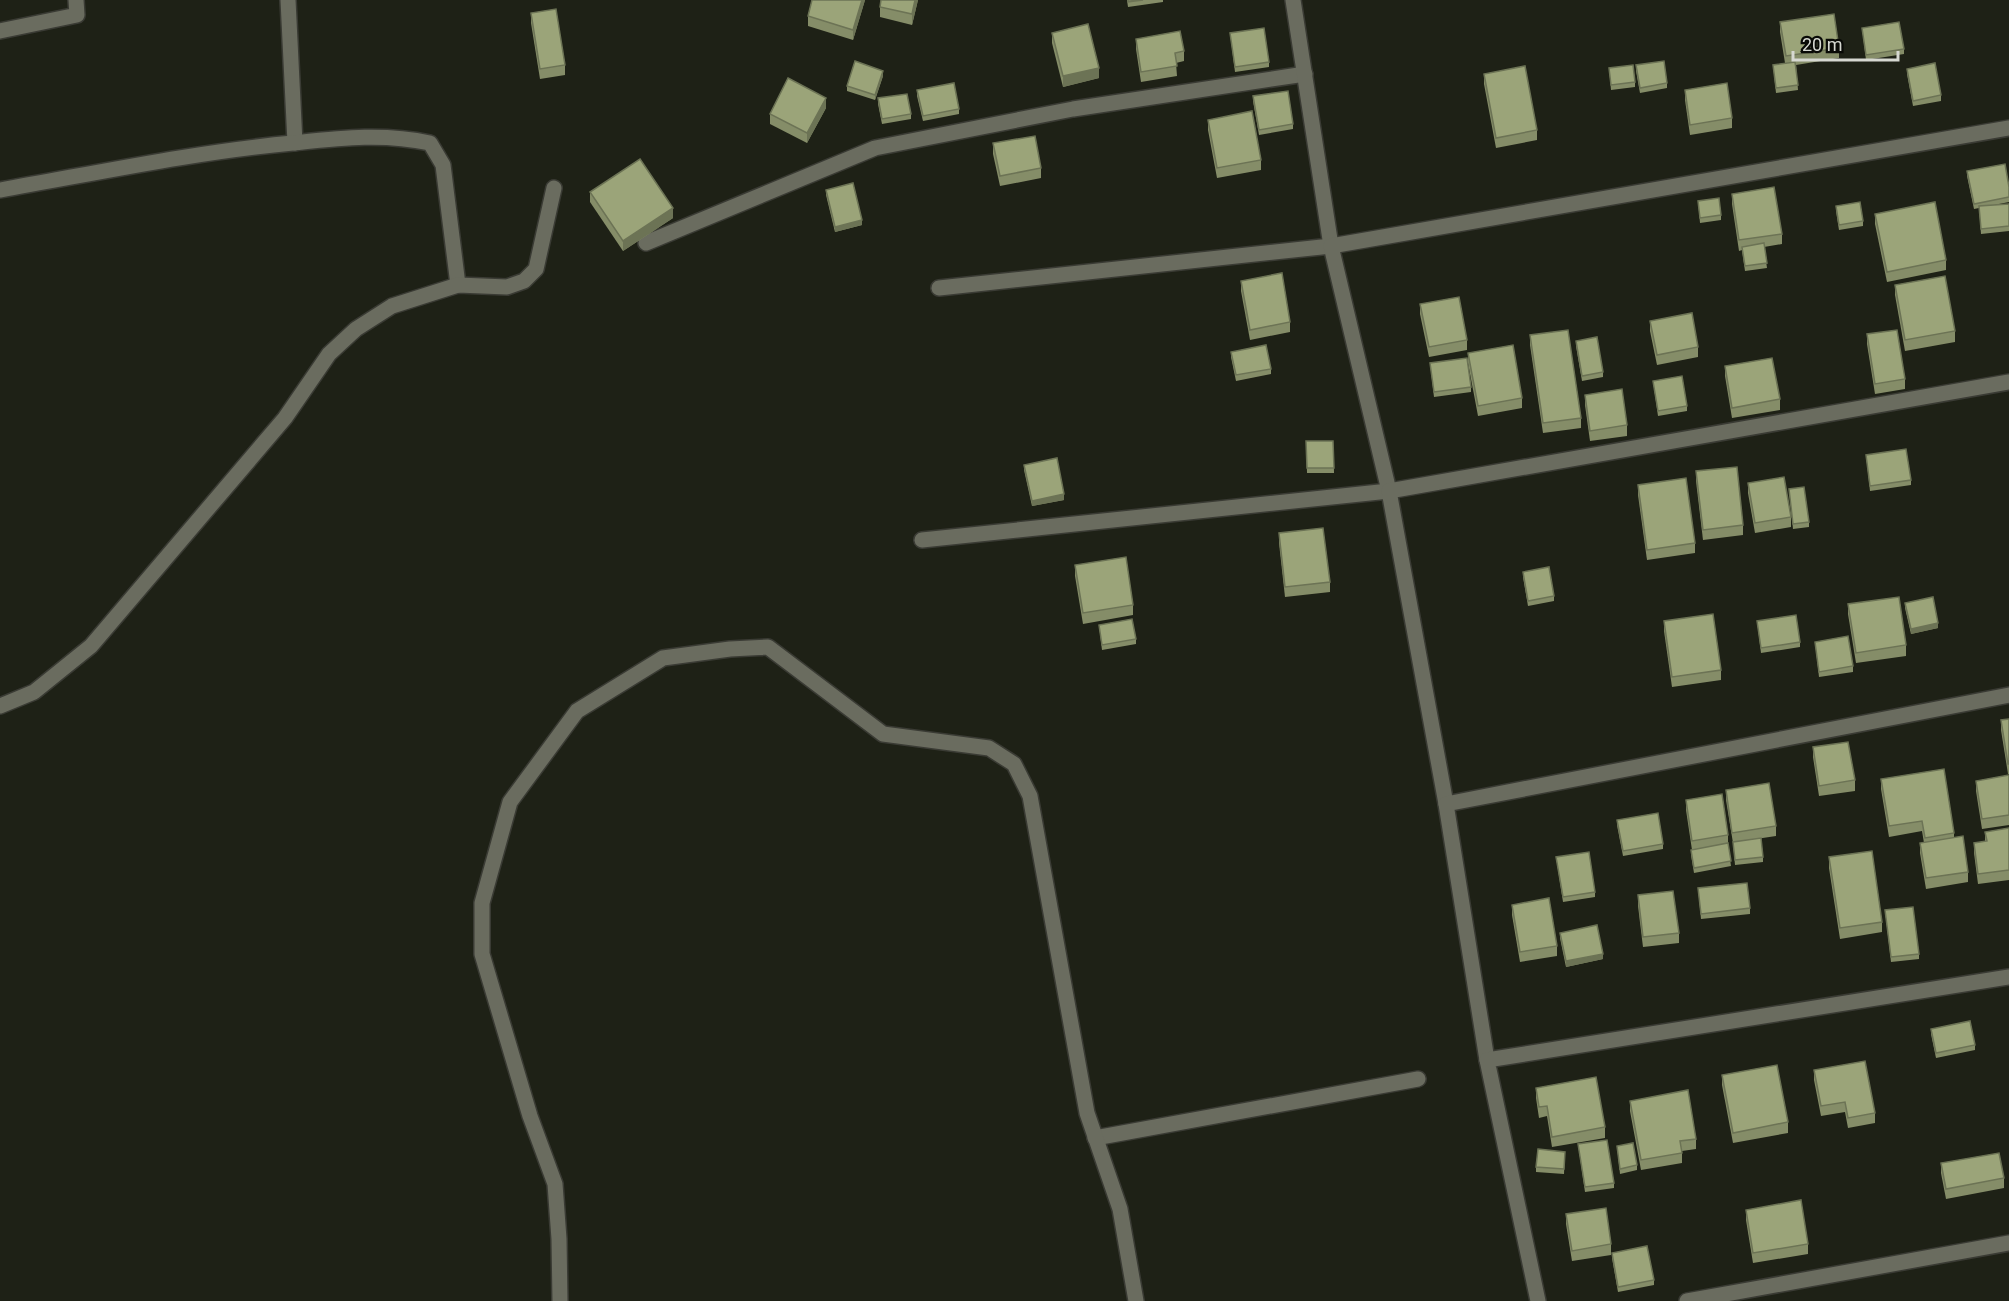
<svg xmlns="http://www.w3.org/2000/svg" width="2009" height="1301" font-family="Roboto,sans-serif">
<rect width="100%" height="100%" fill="#1e2116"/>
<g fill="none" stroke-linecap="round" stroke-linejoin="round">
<!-- minor casing -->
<g stroke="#3a3b34" stroke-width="18">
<g id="minor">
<path d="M288 0 295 143"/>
<path d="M0 31 77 15 76 0"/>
<path d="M0 190C97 173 195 152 293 143 341 138 383 133 430 143L443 165 458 285"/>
<path d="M646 243 875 148 1073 109 1305 74"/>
<path d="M939 288 1331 246 1293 0"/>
<path d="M922 540 1389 491 1331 246 2009 128"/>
<path d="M0 706 34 692 91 646 285 418 329 354 356 329 392 306 458 285 507 287 524 281 536 269 554 188"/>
<path d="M1446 804 1389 491 2009 382"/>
<path d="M1487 1060 1446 804 2009 695"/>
<path d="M1095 1138 1418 1079"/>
<path d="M560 1301 559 1239 555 1184 530 1116 482 954V903L510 802 577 711 663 658 730 649 768 647 883 734 989 748 1014 764 1030 796 1087 1113 1120 1209 1136 1301"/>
<path d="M1538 1301 1487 1060 2009 977"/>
<path d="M1687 1301 2009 1243"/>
</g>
</g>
<!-- minor -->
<use href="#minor" stroke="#6a6c5f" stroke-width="15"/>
</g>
<!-- wall -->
<g fill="#858d68">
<path d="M812 0H865L853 40 808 26V16Z"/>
<path d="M918 0 912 25 880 17V7Z"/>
<path d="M1127 0H1163V2L1128 7Z"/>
<path d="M531 13 565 65V75L540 79 531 23Z"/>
<path d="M1780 22 1839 48V58L1796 65 1798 90 1776 93 1773 65 1785 63 1780 32Z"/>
<path d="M1862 28 1904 49V54L1866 60Z"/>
<path d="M1052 33 1099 78 1063 87 1052 43Z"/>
<path d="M1230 33 1269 62V67L1235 72Z"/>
<path d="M1136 39 1184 51V61L1176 63 1177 76 1141 82 1136 49Z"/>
<path d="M1636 65 1667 83V88L1640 93 1636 71Z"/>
<path d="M1609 68 1635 82V87L1611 90Z"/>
<path d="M1907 69 1941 95V101L1913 106 1907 74Z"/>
<path d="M1484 74 1537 130V140L1496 148 1484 84Z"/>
<path d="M883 76 875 100 847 91V86Z"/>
<path d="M917 90 959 109V114L923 121 917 96Z"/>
<path d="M1685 90 1732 118V128L1690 135 1685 100Z"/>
<path d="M1253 96 1293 124V129L1259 135 1253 101Z"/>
<path d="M878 98 911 114V119L882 124 878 104Z"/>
<path d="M826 108 807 143 770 124V114Z"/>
<path d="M1208 120 1261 160V170L1217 178 1208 130Z"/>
<path d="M993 143 1041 168V178L1000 186 993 154Z"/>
<path d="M1967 171 2009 187V202L1994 205 2009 204V231L1981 234 1979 208 1974 209 1967 176Z"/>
<path d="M826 190 862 225 835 232 826 195Z"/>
<path d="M590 192 673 218 623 251 590 202Z"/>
<path d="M1732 194 1782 234V244L1764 247 1767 268 1745 271 1742 250 1739 251 1732 204Z"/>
<path d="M1698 201 1721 215V220L1700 223Z"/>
<path d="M1836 206 1863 221V226L1839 230 1836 211Z"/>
<path d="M1875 214 1946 260V270L1887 282 1875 224Z"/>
<path d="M1241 281 1290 322V332L1250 340 1241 291Z"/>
<path d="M1895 285 1955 331V342L1905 351 1895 295Z"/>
<path d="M1420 304 1467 340V350L1429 357 1420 314Z"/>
<path d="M1650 321 1698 347V357L1657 365 1650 331Z"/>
<path d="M1867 334 1905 379V389L1875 394 1867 344Z"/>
<path d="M1530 335 1581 418V428L1543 433 1530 345Z"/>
<path d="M1576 341 1603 372V377L1582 381 1576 346Z"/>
<path d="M1231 352 1271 369V374L1236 381 1231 357Z"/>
<path d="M1468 353 1522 398V408L1478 416 1468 363Z"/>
<path d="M1430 363 1471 387V392L1434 397Z"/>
<path d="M1725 366 1780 399V410L1732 418 1725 376Z"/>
<path d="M1653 381 1687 406V411L1658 416Z"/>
<path d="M1585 395 1627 425V436L1590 441 1585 405Z"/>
<path d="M1306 441H1333L1334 473H1307Z"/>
<path d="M1866 455 1911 480V485L1870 491Z"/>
<path d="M1024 465 1064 500 1032 506 1024 470Z"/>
<path d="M1696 471 1743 525V535L1703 540 1696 481Z"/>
<path d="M1748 483 1791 517V527L1755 533 1748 493Z"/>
<path d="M1638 485 1695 543V553L1647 560 1638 495Z"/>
<path d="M1789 489 1809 522V527L1793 529Z"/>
<path d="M1279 533 1330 582V592L1285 597 1279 543Z"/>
<path d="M1075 565 1133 605V615L1083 624 1075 576Z"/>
<path d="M1523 572 1554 596V601L1528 606 1523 577Z"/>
<path d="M1905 603 1938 628 1911 634 1905 608Z"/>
<path d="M1848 604 1906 645V656L1856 663 1848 614Z"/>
<path d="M1664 621 1721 670V680L1672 687 1664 631Z"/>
<path d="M1757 621 1800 642V647L1761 653Z"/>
<path d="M1099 625 1136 639V644L1102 650Z"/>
<path d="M1815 642 1853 666V672L1819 677Z"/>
<path d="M2009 719V774H2008L2001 730V720Z"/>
<path d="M1813 747 1855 780V791L1819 796 1813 757Z"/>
<path d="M2009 775V825L1982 829 1976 791V781Z"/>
<path d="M1881 779 1954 833V838L1968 872V882L1926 889 1920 853V843H1924L1922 831 1889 837 1881 789Z"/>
<path d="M1726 790 1776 826V836L1756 839 1763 857V862L1735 865 1733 843 1726 800Z"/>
<path d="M1686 800 1728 835V845L1731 866 1694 873 1691 855V850H1692L1686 810Z"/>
<path d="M1617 820 1663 844V849L1623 856 1617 825Z"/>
<path d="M2009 828V880L1978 884 1974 853V843L1985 841V832Z"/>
<path d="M1556 857 1595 892V897L1563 902Z"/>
<path d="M1829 857 1882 922V932L1840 939 1829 868Z"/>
<path d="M1698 888 1750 908V914L1701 919Z"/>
<path d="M1638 895 1679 933V943L1643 947 1638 906Z"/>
<path d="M1512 905 1557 946V956L1520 962 1512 915Z"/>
<path d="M1885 910 1919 954V959L1891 962Z"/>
<path d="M1560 933 1603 959 1566 967 1560 938Z"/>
<path d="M1931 1029 1975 1045V1050L1936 1058 1931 1034Z"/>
<path d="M1814 1070 1875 1113V1123L1848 1128 1845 1112 1821 1116 1814 1080Z"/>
<path d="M1722 1075 1788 1122V1133L1733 1143 1722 1085Z"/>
<path d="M1536 1088 1605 1127V1138L1552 1147 1547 1116 1539 1118 1536 1098Z"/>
<path d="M1630 1101 1696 1139V1149L1682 1151V1163L1641 1170 1630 1111Z"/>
<path d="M1578 1144 1614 1183V1188L1585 1192Z"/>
<path d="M1617 1146 1637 1165V1170L1620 1174Z"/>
<path d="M1565 1152 1564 1174 1536 1172V1167Z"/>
<path d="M1941 1163 2004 1178V1188L1946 1199 1941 1173Z"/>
<path d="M1746 1210 1808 1244V1254L1753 1263 1746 1220Z"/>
<path d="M1566 1214 1611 1244V1255L1572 1261 1566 1224Z"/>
<path d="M1612 1253 1654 1280V1285L1618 1292 1612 1258Z"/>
</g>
<!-- shaded-wall -->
<g fill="#6c7355">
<path d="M862 0H865L853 40V30Z"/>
<path d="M915 0H918L912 25V14Z"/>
<path d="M1099 68V78L1063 87V76Z"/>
<path d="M883 71V76L875 100V95Z"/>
<path d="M826 98V108L807 143V133Z"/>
<path d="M673 208V218L623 251V241Z"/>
<path d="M862 220V225L835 232V227Z"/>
<path d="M1064 494V500L1032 506V501Z"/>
<path d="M1938 623V628L1911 634V629Z"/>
<path d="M1603 954V959L1566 967V961Z"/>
</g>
<!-- building -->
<g fill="#9ba479" stroke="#6c7355" stroke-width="1.5">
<path d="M812 0H862L853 30 808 16Z"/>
<path d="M881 0H915L912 14 880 7Z"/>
<path d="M1128 0H1143L1128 2Z"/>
<path d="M556 9 565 65 540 69 531 13Z"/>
<path d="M1834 14 1839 48 1786 56 1780 22Z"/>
<path d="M1899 22 1904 49 1866 55 1862 28Z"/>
<path d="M1088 24 1099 68 1063 76 1052 33Z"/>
<path d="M1264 28 1269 62 1235 67 1230 33Z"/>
<path d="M1180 31 1184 51 1175 53 1177 66 1141 72 1136 39Z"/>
<path d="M855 61 883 71 875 95 847 86Z"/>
<path d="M1664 61 1667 83 1640 88 1636 65Z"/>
<path d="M1795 62 1798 85 1776 88 1773 65Z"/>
<path d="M1935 63 1941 95 1913 101 1907 69Z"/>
<path d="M1633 65 1635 82 1611 85 1609 68Z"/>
<path d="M1525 66 1537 130 1496 138 1484 74Z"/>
<path d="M788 78 826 98 807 133 770 114Z"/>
<path d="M954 83 959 109 923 116 917 90Z"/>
<path d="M1727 83 1732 118 1690 125 1685 90Z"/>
<path d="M1288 91 1293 124 1259 130 1253 96Z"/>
<path d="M907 94 911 114 882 119 878 98Z"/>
<path d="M1252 111 1261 160 1217 168 1208 120Z"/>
<path d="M1035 136 1041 168 1000 176 993 143Z"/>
<path d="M640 159 673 208 623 241 590 192Z"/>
<path d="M2005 164 2009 187V197L1974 204 1967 171Z"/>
<path d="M853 183 862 220 835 227 826 190Z"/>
<path d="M1774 187 1782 234 1739 240 1732 194Z"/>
<path d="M1719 198 1721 215 1700 218 1698 201Z"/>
<path d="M1860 202 1863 221 1839 225 1836 206Z"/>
<path d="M1935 202 1946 260 1887 272 1875 214Z"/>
<path d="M2009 204V226L1981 229 1979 206Z"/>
<path d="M1764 243 1767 263 1745 266 1742 247Z"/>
<path d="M1282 273 1290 322 1250 330 1241 281Z"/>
<path d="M1945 276 1955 331 1905 340 1895 285Z"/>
<path d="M1459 297 1467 340 1429 347 1420 304Z"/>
<path d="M1692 313 1698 347 1657 355 1650 321Z"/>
<path d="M1568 330 1581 418 1543 423 1530 335Z"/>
<path d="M1897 330 1905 379 1875 384 1867 334Z"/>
<path d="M1597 337 1603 372 1582 376 1576 341Z"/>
<path d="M1266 345 1271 369 1236 375 1231 352Z"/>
<path d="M1513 345 1522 398 1478 406 1468 353Z"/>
<path d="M1467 358 1471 387 1434 392 1430 363Z"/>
<path d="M1772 358 1780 399 1732 408 1725 366Z"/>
<path d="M1682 376 1687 406 1658 411 1653 381Z"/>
<path d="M1622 389 1627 425 1590 431 1585 395Z"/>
<path d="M1306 441H1333L1334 468H1307Z"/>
<path d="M1906 449 1911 480 1870 486 1866 455Z"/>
<path d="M1057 458 1064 494 1032 501 1024 465Z"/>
<path d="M1737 467 1743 525 1703 530 1696 471Z"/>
<path d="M1784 477 1791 517 1755 523 1748 483Z"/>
<path d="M1686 478 1695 543 1647 550 1638 485Z"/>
<path d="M1804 487 1809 522 1793 524 1789 489Z"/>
<path d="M1323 528 1330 582 1285 587 1279 533Z"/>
<path d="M1126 557 1133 605 1083 613 1075 565Z"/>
<path d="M1549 567 1554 596 1528 601 1523 572Z"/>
<path d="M1899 597 1906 645 1856 653 1848 604Z"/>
<path d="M1933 597 1938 623 1911 629 1905 603Z"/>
<path d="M1713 614 1721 670 1672 677 1664 621Z"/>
<path d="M1796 615 1800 642 1761 648 1757 621Z"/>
<path d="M1132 619 1136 639 1102 645 1099 625Z"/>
<path d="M1848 636 1853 666 1819 672 1815 642Z"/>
<path d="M2009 719V764H2008L2001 720Z"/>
<path d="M1848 742 1855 780 1819 786 1813 747Z"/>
<path d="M1944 769 1954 833 1925 838 1922 821 1889 826 1881 779Z"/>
<path d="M2009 775V815L1982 819 1976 781Z"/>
<path d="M1769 783 1776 826 1732 833 1726 790Z"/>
<path d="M1722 794 1728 835 1692 841 1686 800Z"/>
<path d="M1658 813 1663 844 1623 851 1617 820Z"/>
<path d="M2009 828V870L1978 874 1974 843 1987 841 1985 832Z"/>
<path d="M1963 836 1968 872 1926 878 1920 843Z"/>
<path d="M1761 838 1763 857 1735 860 1733 842Z"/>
<path d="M1728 843 1731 861 1694 868 1691 850Z"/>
<path d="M1872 851 1882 922 1840 928 1829 857Z"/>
<path d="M1589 852 1595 892 1563 897 1556 857Z"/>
<path d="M1747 883 1750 908 1701 914 1698 888Z"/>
<path d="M1673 891 1679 933 1643 937 1638 895Z"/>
<path d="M1549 898 1557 946 1520 952 1512 905Z"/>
<path d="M1913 907 1919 954 1891 957 1885 910Z"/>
<path d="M1597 925 1603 954 1566 961 1560 933Z"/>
<path d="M1970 1021 1975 1045 1936 1053 1931 1029Z"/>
<path d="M1865 1061 1875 1113 1848 1118 1845 1102 1821 1106 1814 1070Z"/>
<path d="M1777 1065 1788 1122 1733 1133 1722 1075Z"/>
<path d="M1596 1077 1605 1127 1552 1137 1547 1106 1539 1107 1536 1088Z"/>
<path d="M1688 1090 1696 1139 1680 1141 1682 1153 1641 1160 1630 1101Z"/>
<path d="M1607 1140 1614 1183 1585 1187 1578 1144Z"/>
<path d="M1633 1143 1637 1165 1620 1169 1617 1146Z"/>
<path d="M1538 1149 1565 1152 1564 1169 1536 1167Z"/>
<path d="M1999 1153 2004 1178 1946 1189 1941 1163Z"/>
<path d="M1801 1200 1808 1244 1753 1253 1746 1210Z"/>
<path d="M1606 1208 1611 1244 1572 1251 1566 1214Z"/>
<path d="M1647 1246 1654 1280 1618 1287 1612 1253Z"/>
</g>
<!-- scale -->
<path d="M1793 51v9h105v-9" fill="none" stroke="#d6d8d1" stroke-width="3"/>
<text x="1802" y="51" font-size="18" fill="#d6d8d1" stroke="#090a06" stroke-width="4.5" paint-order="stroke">20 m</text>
</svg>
